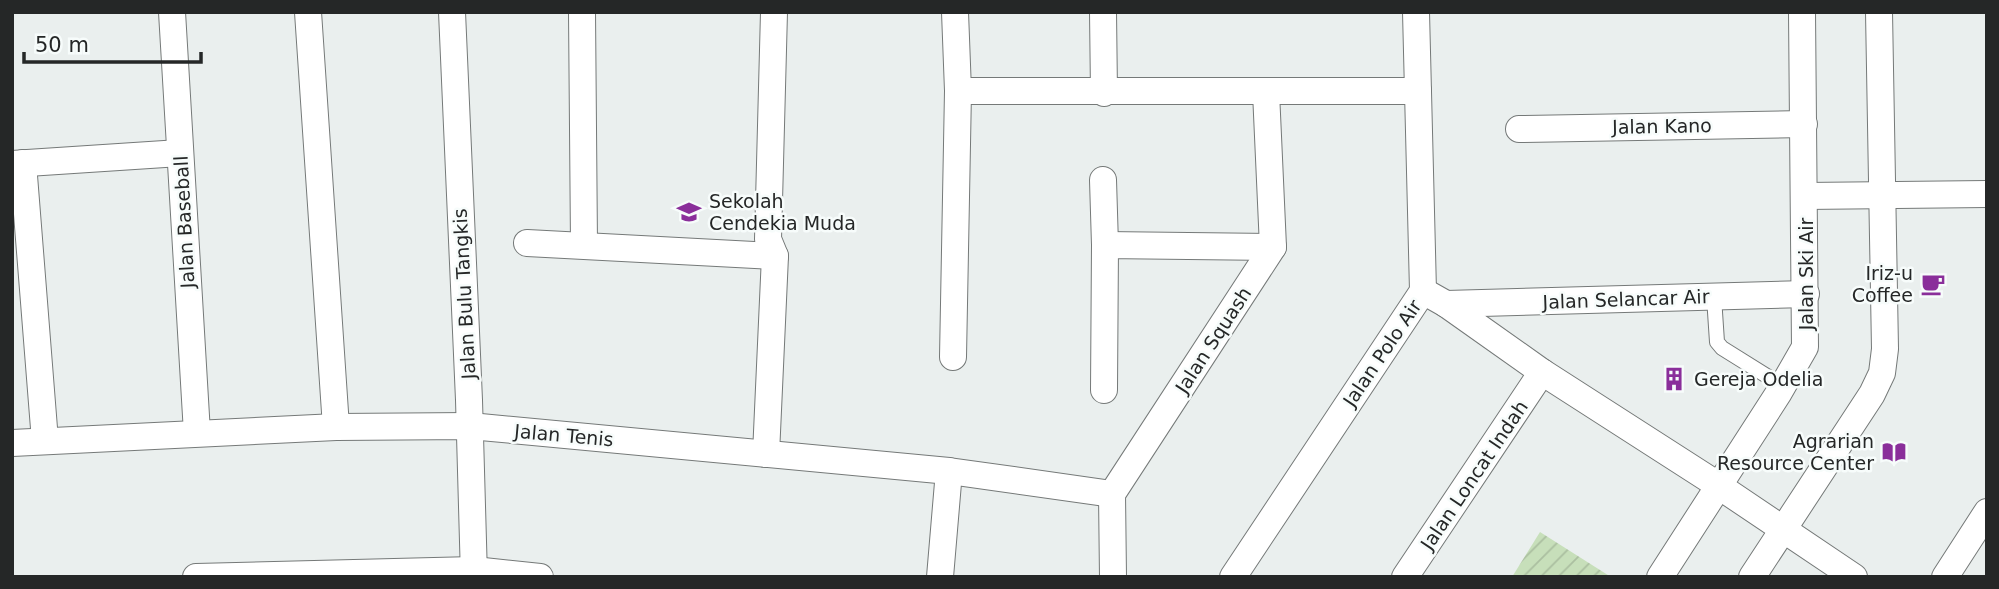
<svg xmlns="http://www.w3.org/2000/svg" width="1999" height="589" font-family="'DejaVu Sans',sans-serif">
<defs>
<pattern id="garden-furrows" width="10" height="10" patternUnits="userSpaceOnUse" patternTransform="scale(1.75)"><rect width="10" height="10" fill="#c7dfba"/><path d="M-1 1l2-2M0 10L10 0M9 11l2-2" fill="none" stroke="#abbfa0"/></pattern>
</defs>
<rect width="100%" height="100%" fill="#eaefee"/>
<!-- garden -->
<path fill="url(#garden-furrows)" d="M1540 532 1611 577H1512Z"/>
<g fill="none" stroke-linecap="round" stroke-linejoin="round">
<!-- service casing -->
<g stroke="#757978" stroke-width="16">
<path id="service" d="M1714 297 1717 342 1722 348 1783 386"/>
</g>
<!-- minor casing -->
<g stroke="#757978" stroke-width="28">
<g id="minor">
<path d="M172 12 197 433"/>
<path d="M308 12 336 427"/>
<path d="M452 12 469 400 474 577"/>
<path d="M582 12 584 245"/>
<path d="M1103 12 1104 93"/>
<path d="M958 91H1418"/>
<path d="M1519 129 1804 124"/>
<path d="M23 163 45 441"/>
<path d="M12 164 180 153"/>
<path d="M1103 180 1105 245"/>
<path d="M1805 196 1987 194"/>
<path d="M527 243 775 256"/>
<path d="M1423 291 1446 304 1542 372 1707 478 1854 577"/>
<path d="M1446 304 1806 294"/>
<path d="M953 357 958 91 955 12"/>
<path d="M1104 390 1105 245 1273 247"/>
<path d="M12 443 336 427 470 426 949 471 1112 494"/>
<path d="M766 454 775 256 768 239 774 12"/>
<path d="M196 577 474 570 540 577"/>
<path d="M940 577 949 471"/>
<path d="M1113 577 1112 494 1273 247 1266 92"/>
<path d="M1233 577 1423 291 1416 12"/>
<path d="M1405 577 1542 372"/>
<path d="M1660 577 1778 394 1805 347 1802 12"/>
<path d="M1752 577 1872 394 1882 373 1885 349 1879 12"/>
<path d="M1945 577 1987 512"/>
</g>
</g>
<!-- service -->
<use href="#service" stroke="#fff" stroke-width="14"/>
<!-- minor -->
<use href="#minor" stroke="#fff" stroke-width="26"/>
</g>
<!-- icons -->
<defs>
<g id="school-bare" transform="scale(1.89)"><path d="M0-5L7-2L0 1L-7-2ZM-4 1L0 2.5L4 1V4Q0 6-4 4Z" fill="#8a2e9a" stroke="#f7fcfb" stroke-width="2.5" paint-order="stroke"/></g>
<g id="cafe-bare" transform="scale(1.89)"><path d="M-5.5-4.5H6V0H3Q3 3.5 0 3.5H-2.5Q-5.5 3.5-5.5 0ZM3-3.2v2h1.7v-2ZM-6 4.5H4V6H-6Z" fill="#8a2e9a" stroke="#f7fcfb" stroke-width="2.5" paint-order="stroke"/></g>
<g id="building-bare" transform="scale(1.89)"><path d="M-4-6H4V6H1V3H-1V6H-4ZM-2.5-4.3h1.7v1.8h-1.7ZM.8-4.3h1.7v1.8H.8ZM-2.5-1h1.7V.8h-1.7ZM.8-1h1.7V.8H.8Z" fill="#8a2e9a" stroke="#f7fcfb" stroke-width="2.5" paint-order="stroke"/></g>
<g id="library-bare" transform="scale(1.89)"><path d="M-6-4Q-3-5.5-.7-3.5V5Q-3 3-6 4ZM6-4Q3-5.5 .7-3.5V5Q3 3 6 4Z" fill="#8a2e9a" stroke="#f7fcfb" stroke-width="2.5" paint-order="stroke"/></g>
</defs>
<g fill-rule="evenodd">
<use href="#school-bare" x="689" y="212"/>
<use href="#cafe-bare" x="1933" y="284"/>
<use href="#building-bare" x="1674" y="379"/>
<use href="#library-bare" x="1894" y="452"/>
</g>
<g text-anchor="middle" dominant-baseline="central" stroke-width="5" stroke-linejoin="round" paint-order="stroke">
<!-- street labels -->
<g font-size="19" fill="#252727" stroke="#f7fcfb">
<text transform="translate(1662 126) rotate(-1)">Jalan Kano</text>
<text transform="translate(184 222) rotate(-93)">Jalan Baseball</text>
<text transform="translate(1806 274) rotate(-90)">Jalan Ski Air</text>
<text transform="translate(464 294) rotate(-93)">Jalan Bulu Tangkis</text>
<text transform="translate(1626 299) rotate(-2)">Jalan Selancar Air</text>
<text transform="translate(1213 340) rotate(-57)">Jalan Squash</text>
<text transform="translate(1382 353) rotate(-56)">Jalan Polo Air</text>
<text transform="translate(564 435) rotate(5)">Jalan Tenis</text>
<text transform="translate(1474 475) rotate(-56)">Jalan Loncat Indah</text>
</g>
<!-- poi labels -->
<g font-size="19" fill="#252727" stroke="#f7fcfb" text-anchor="start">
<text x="709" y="201">Sekolah<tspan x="709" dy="22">Cendekia Muda</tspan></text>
<text x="1913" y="273" text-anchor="end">Iriz-u<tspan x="1913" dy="22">Coffee</tspan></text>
<text x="1694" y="379">Gereja Odelia</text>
<text x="1874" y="441" text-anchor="end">Agrarian<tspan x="1874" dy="22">Resource Center</tspan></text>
</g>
</g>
<!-- border -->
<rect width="1999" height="589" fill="none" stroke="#252727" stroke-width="28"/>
<!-- scale -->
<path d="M24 52v10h177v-10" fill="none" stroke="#252727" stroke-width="3.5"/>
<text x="35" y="52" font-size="21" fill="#252727" stroke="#f7fcfb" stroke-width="5" paint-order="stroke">50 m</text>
</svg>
